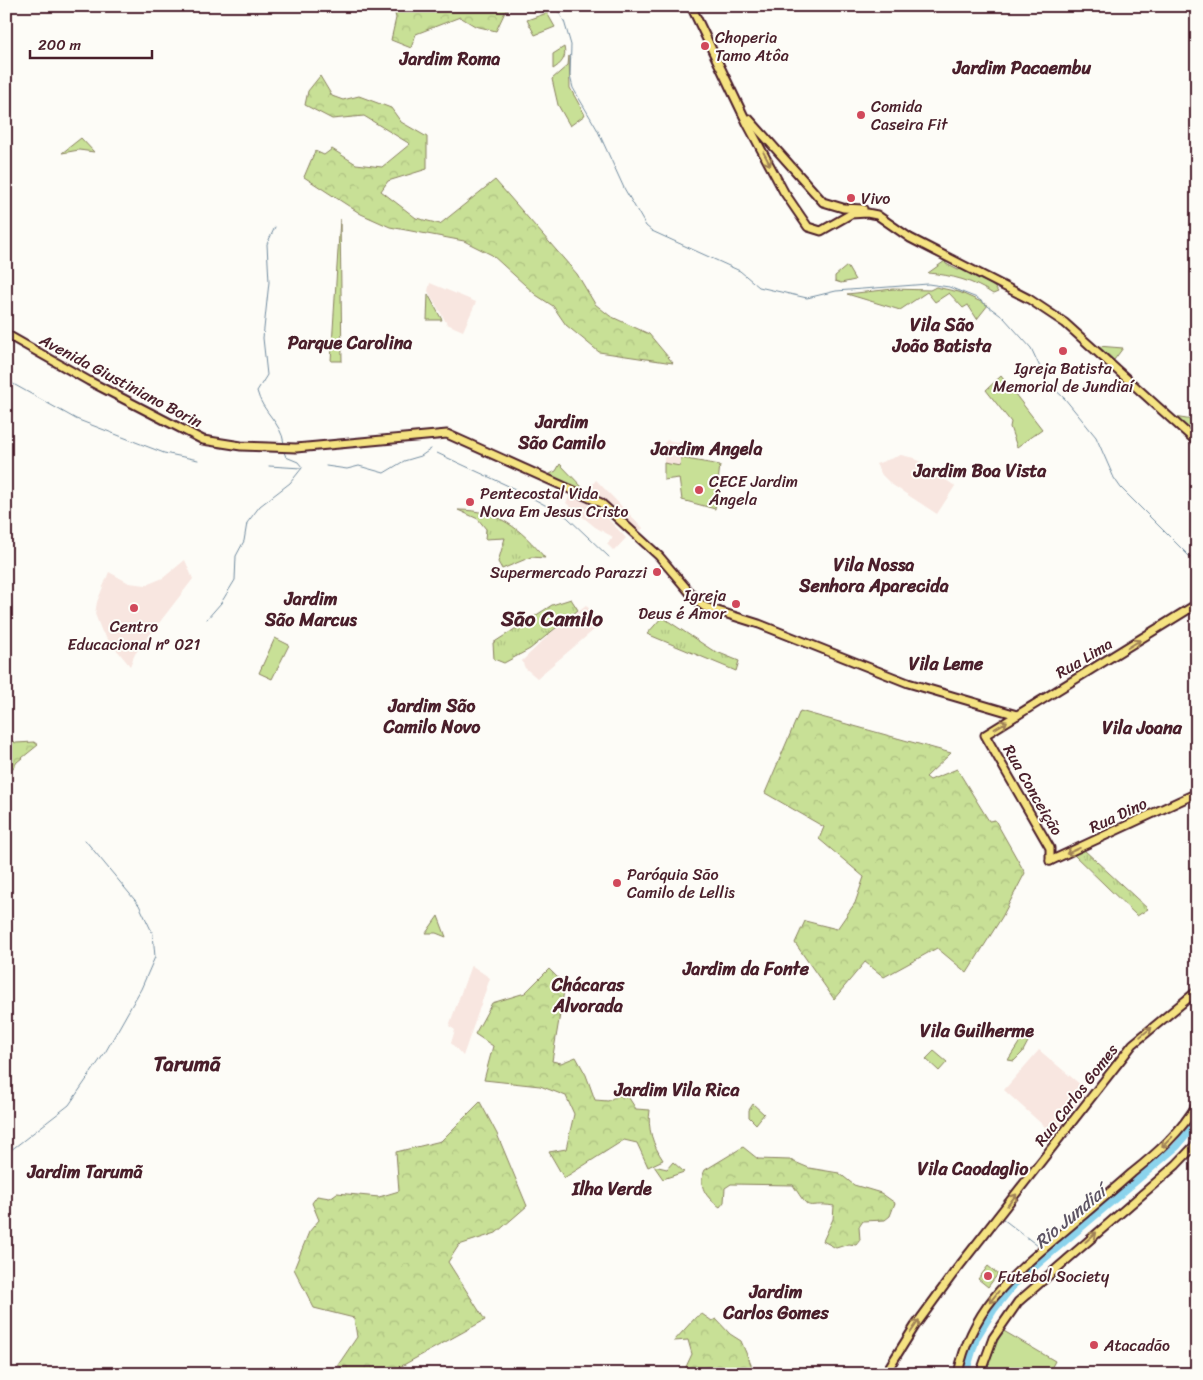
<svg xmlns="http://www.w3.org/2000/svg" width="1203" height="1380" font-family="Sriracha,sans-serif">
<defs>
<pattern id="grass-tufts" width="24" height="20" patternUnits="userSpaceOnUse" patternTransform="scale(1.25)"><rect width="24" height="20" fill="#c8e096"/><path d="M3 7l-1-3M5 7V3M7 7l1-3M15 17l-1-3M17 17v-4M19 17l1-3" fill="none" stroke="#adc081"/></pattern>
<pattern id="forest-crowns" width="20" height="18" patternUnits="userSpaceOnUse" patternTransform="scale(1.25)"><rect width="20" height="18" fill="#c8e096"/><path d="M2 6a3 3 0 1 1 6 0M12 15a3 3 0 1 1 6 0" fill="none" stroke="#adc081"/></pattern>
</defs>
<rect width="100%" height="100%" fill="#fdfcf7"/>
<filter id="ink" filterUnits="userSpaceOnUse"><feTurbulence type="fractalNoise" baseFrequency=".02" numOctaves="2"/><feDisplacementMap in="SourceGraphic" scale="10" xChannelSelector="R" yChannelSelector="G"/><feConvolveMatrix kernelMatrix="1 2 1 2 8 2 1 2 1" color-interpolation-filters="sRGB"/></filter>
<g filter="url(#ink)">
<!-- built -->
<g fill="#f8e6e0">
<path d="M430 283 476 302 463 331 447 324 428 291Z"/>
<path d="M667 440 684 443 680 466 664 463V443Z"/>
<path d="M901 455 914 458 955 486 937 514 891 484 882 475 876 464Z"/>
<path d="M596 480 643 528 637 534 590 488Z"/>
<path d="M570 495 598 508 626 538 614 551 607 544 613 537 595 527 566 503Z"/>
<path d="M185 560 193 579 135 654 130 666 102 632 95 614 97 602 109 572 129 583 146 585 163 578Z"/>
<path d="M586 605 601 624 537 678 525 668 522 661 558 626Z"/>
<path d="M471 965 490 978 463 1056 451 1043 455 1030 449 1026Z"/>
<path d="M1039 1050 1088 1091 1054 1135 1004 1090Z"/>
</g>
<!-- grass -->
<g fill="url(#grass-tufts)" stroke="#898060">
<path d="M458 510C498 510 520 528 545 558L531 557 502 569 498 562 505 538 485 539 486 529 478 519Z"/>
<path d="M571 599 578 610 530 649 504 663 494 659 493 643 552 605Z"/>
<path d="M662 617 712 650 739 661 736 671 647 634Z"/>
<path d="M1083 849 1148 909 1137 916 1073 854Z"/>
</g>
<!-- forest -->
<g fill="url(#forest-crowns)" stroke="#898060">
<path d="M393 6H517L506 10 496 31 475 26 460 17 416 34 411 48 391 40 396 18Z"/>
<path d="M320 76 332 96 343 100 359 96 391 108 401 122 427 137V169L388 181 381 191 416 218 440 224 495 180 577 274 595 304 610 316 649 334 673 363 599 352 566 325 553 306 536 295 492 255 464 241 390 227 361 214 304 177 315 151 324 155 332 149 356 164 382 167 410 144 364 116 332 119 305 105 308 91Z"/>
<path d="M800 711 951 753 926 777 930 780 957 769 989 821 995 820 1025 873 1002 917 967 973 937 948 884 977 865 962 834 999 795 943 805 921 837 929 855 903 864 877 819 839 824 827 765 793Z"/>
<path d="M9 739 16 743 34 742 38 745 17 762 6 778V742Z"/>
<path d="M549 969 565 985 552 1061 561 1063 576 1057 586 1075 595 1100 608 1101 618 1095 629 1098 636 1109 650 1110C647 1128 653 1145 663 1160L648 1167 637 1143 624 1140 564 1178 549 1152 566 1149 574 1114 566 1096 540 1086 484 1080 493 1046 475 1034 492 1003 525 993Z"/>
<path d="M480 1102 497 1134 527 1206 496 1233 459 1245 448 1262 485 1320 387 1374H353L338 1365 357 1337 354 1318 314 1308 294 1269 309 1232 319 1220 312 1203 317 1196 330 1198 337 1193 379 1197 399 1191 396 1152 441 1141Z"/>
<path d="M743 1147 758 1159 790 1160 809 1168 839 1173 854 1185 881 1193 895 1203 890 1216 885 1220 863 1221 859 1227 860 1240 856 1245 849 1244 836 1248 823 1241 833 1219 834 1206C804 1201 813 1216 793 1185L731 1184 725 1188 724 1202 720 1207C706 1198 697 1185 705 1170Z"/>
<path d="M702 1314 712 1321 716 1319 730 1334 741 1341 755 1374H715L709 1367 685 1369 692 1354 688 1340 674 1341 696 1317Z"/>
</g>
<!-- park -->
<g fill="#c8e096" stroke="#898060">
<path d="M547 13 555 27 535 35 527 20Z"/>
<path d="M564 47C567 58 561 64 553 69V54Z"/>
<path d="M569 56 570 88 585 115 570 126 558 105 552 79 568 65Z"/>
<path d="M81 138 94 152 79 150 62 153Z"/>
<path d="M340 219 342 361H331Z"/>
<path d="M945 261 946 264 958 270 965 268C973 281 992 280 998 292L993 294C974 281 951 275 928 273Z"/>
<path d="M847 266 855 280 841 283 835 281V276Z"/>
<path d="M936 287 959 292 988 305 977 319 968 305 963 308 949 293 935 302 927 292 900 310 847 294 893 289 930 290Z"/>
<path d="M428 294 442 320H427Z"/>
<path d="M1098 346 1123 348 1114 360Z"/>
<path d="M1001 376 1042 429 1017 447 1010 427 1011 422 986 390Z"/>
<path d="M1174 417 1193 420 1197 428V441Z"/>
<path d="M681 458 720 465 715 509 682 500 679 478 664 480V463L680 466Z"/>
<path d="M560 464 583 488V493L548 475 556 471Z"/>
<path d="M275 638 289 645 272 679 259 673Z"/>
<path d="M438 916 446 937 436 933H426Z"/>
<path d="M1026 1032 1030 1038 1022 1053 1014 1061 1008 1060Z"/>
<path d="M934 1051 947 1062 939 1071 926 1059Z"/>
<path d="M753 1104 764 1114 756 1124 749 1117V1110Z"/>
<path d="M673 1162 684 1172 663 1179 654 1166 667 1169Z"/>
<path d="M988 1266 998 1274 988 1287 978 1279Z"/>
<path d="M1002 1330 1055 1361 1048 1374H996L999 1368 995 1374H984Z"/>
</g>
<g fill="none" stroke-linecap="round" stroke-linejoin="round">
<!-- stream -->
<g stroke="#718b9f" stroke-width="1">
<path d="M555 6 564 21 571 45 570 76 573 88 597 129 624 188 646 226 652 231 740 271 759 287 807 298 836 291 928 284 949 287 977 298 1004 318 1031 348 1047 382 1065 399 1096 437 1114 478 1121 488 1197 564"/>
<path d="M275 227 267 244 269 282 263 338 267 375 257 391C262 412 281 422 284 443"/>
<path d="M6 380 76 419 164 453 198 460"/>
<path d="M284 452 286 457 298 462 302 467"/>
<path d="M437 453 515 489"/>
<path d="M269 466 301 468"/>
<path d="M326 466 347 469 359 466 384 473 404 461 421 456 431 449"/>
<path d="M521 492 567 517 609 557"/>
<path d="M207 619 221 603 235 580 236 556 244 541 247 523 260 506 290 483 302 468"/>
<path d="M6 1154 69 1105 106 1051 141 989 155 957 153 934 139 905 85 840"/>
<path d="M1003 1219 1038 1246"/>
<path d="M1046 1252 1050 1255"/>
</g>
<!-- river -->
<path stroke="#8bd3ec" stroke-width="8" d="M965 1374 976 1338 994 1309 1014 1284 1177 1146 1197 1122"/>
<!-- major casing -->
<g stroke="#4a1f2b" stroke-width="11">
<g id="major">
<path d="M691 6 748 125 784 192 808 227 821 231 851 214 867 213 877 215 910 238 1029 299 1065 323 1197 442"/>
<path d="M749 119 823 202 843 208 863 209"/>
<path d="M6 334 89 381 203 440 241 446 296 448 447 434 601 503 659 556 697 601 705 607 759 624 908 683 1017 715"/>
<path d="M1050 861V848L985 735 1197 604"/>
<path d="M1050 861 1197 793"/>
<path d="M885 1374 915 1326 953 1274 1133 1044 1197 991"/>
<path d="M958 1374C971 1310 1009 1278 1056 1238 1082 1216 1107 1195 1132 1173 1157 1153 1181 1132 1197 1104"/>
<path d="M980 1374 993 1338 1018 1302 1176 1165 1197 1143"/>
</g>
</g>
<!-- major -->
<use href="#major" stroke="#f5e382" stroke-width="7"/>
</g>
<!-- one-way arrows -->
<defs><path id="oneway-shaft" d="M-6 0H5M1.5-3L5.5 0L1.5 3" fill="none" stroke-width="1.6" stroke-linecap="round" stroke-linejoin="round" transform="scale(1.25)"/></defs>
<g stroke="#a08156">
<use href="#oneway-shaft" transform="translate(767 159) rotate(62)"/>
<use href="#oneway-shaft" transform="translate(1134 644) rotate(-32)"/>
<use href="#oneway-shaft" transform="translate(1001 725) rotate(-31)"/>
<use href="#oneway-shaft" transform="translate(1073 851) rotate(156)"/>
<use href="#oneway-shaft" transform="translate(1146 1032) rotate(-39)"/>
<use href="#oneway-shaft" transform="translate(1167 1142) rotate(135)"/>
<use href="#oneway-shaft" transform="translate(1012 1200) rotate(-52)"/>
<use href="#oneway-shaft" transform="translate(1091 1237) rotate(-41)"/>
<use href="#oneway-shaft" transform="translate(994 1297) rotate(128)"/>
<use href="#oneway-shaft" transform="translate(915 1326) rotate(-56)"/>
</g>
</g>
<!-- markers -->
<g fill="#d1495b" stroke="#fdfcf7" stroke-width="2">
<circle cx="705" cy="46" r="5"/>
<circle cx="861" cy="115" r="5"/>
<circle cx="851" cy="198" r="5"/>
<circle cx="1063" cy="351" r="5"/>
<circle cx="699" cy="490" r="5"/>
<circle cx="470" cy="502" r="5"/>
<circle cx="657" cy="572" r="5"/>
<circle cx="736" cy="604" r="5"/>
<circle cx="134" cy="608" r="5"/>
<circle cx="617" cy="883" r="5"/>
<circle cx="988" cy="1276" r="5"/>
<circle cx="1094" cy="1345" r="5"/>
</g>
<g text-anchor="middle" dominant-baseline="central" stroke-width="4" stroke-linejoin="round" paint-order="stroke">
<!-- poi labels -->
<g font-size="16" fill="#4a1f2b" stroke="#fdfcf7" text-anchor="start">
<text x="715" y="37">Choperia<tspan x="715" dy="18">Tamo Atôa</tspan></text>
<text x="871" y="106">Comida<tspan x="871" dy="18">Caseira Fit</tspan></text>
<text x="861" y="198">Vivo</text>
<text x="1063" y="368" text-anchor="middle">Igreja Batista<tspan x="1063" dy="18">Memorial de Jundiaí</tspan></text>
<text x="709" y="481">CECE Jardim<tspan x="709" dy="18">Ângela</tspan></text>
<text x="480" y="493">Pentecostal Vida<tspan x="480" dy="18">Nova Em Jesus Cristo</tspan></text>
<text x="647" y="572" text-anchor="end">Supermercado Parazzi</text>
<text x="726" y="595" text-anchor="end">Igreja<tspan x="726" dy="18">Deus é Amor</tspan></text>
<text x="134" y="626" text-anchor="middle">Centro<tspan x="134" dy="18">Educacional nº 021</tspan></text>
<text x="627" y="874">Paróquia São<tspan x="627" dy="18">Camilo de Lellis</tspan></text>
<text x="998" y="1276">Futebol Society</text>
<text x="1104" y="1345">Atacadão</text>
</g>
<!-- street labels -->
<g font-size="16" fill="#4a1f2b" stroke="#fdfcf7">
<text transform="translate(121 381) rotate(28)">Avenida Giustiniano Borin</text>
<text transform="translate(1084 658) rotate(-31)">Rua Lima</text>
<text transform="translate(1033 790) rotate(60)">Rua Conceição</text>
<text transform="translate(1118 815) rotate(-25)">Rua Dino</text>
<text transform="translate(1076 1095) rotate(-52)">Rua Carlos Gomes</text>
</g>
<!-- neighbourhood labels -->
<g font-size="18" font-weight="bold" fill="#4a1f2b" stroke="#fdfcf7">
<text x="450" y="59">Jardim Roma</text>
<text x="1022" y="68">Jardim Pacaembu</text>
<text x="942" y="325">Vila São<tspan x="942" dy="21">João Batista</tspan></text>
<text x="350" y="343">Parque Carolina</text>
<text x="562" y="422">Jardim<tspan x="562" dy="21">São Camilo</tspan></text>
<text x="707" y="449">Jardim Angela</text>
<text x="980" y="471">Jardim Boa Vista</text>
<text x="874" y="565">Vila Nossa<tspan x="874" dy="21">Senhora Aparecida</tspan></text>
<text x="311" y="599">Jardim<tspan x="311" dy="21">São Marcus</tspan></text>
<text x="946" y="664">Vila Leme</text>
<text x="432" y="706">Jardim São<tspan x="432" dy="21">Camilo Novo</tspan></text>
<text x="1142" y="728">Vila Joana</text>
<text x="746" y="969">Jardim da Fonte</text>
<text x="588" y="985">Chácaras<tspan x="588" dy="21">Alvorada</tspan></text>
<text x="977" y="1031">Vila Guilherme</text>
<text x="677" y="1090">Jardim Vila Rica</text>
<text x="973" y="1169">Vila Caodaglio</text>
<text x="85" y="1172">Jardim Tarumã</text>
<text x="612" y="1189">Ilha Verde</text>
<text x="776" y="1292">Jardim<tspan x="776" dy="21">Carlos Gomes</tspan></text>
</g>
<!-- water labels -->
<g font-size="18" font-style="italic" fill="#5e5565" stroke="#fdfcf7">
<text transform="translate(1070 1217) rotate(-40)">Rio Jundiaí</text>
</g>
<!-- district labels -->
<g font-size="21" font-weight="bold" fill="#4a1f2b" stroke="#fdfcf7">
<text x="552" y="619">São Camilo</text>
<text x="187" y="1064">Tarumã</text>
</g>
</g>
<!-- margin -->
<rect width="1203" height="1380" fill="none" stroke="#fdfcf7" stroke-width="25"/>
<rect x="12" y="12" width="1178" height="1355" fill="none" stroke="#4a1f2b" stroke-width="2" filter="url(#ink)"/>
<!-- scale -->
<path d="M30 50v8h122v-8" fill="none" stroke="#4a1f2b" stroke-width="2.5"/>
<text x="38" y="50" font-size="15" fill="#4a1f2b" stroke="#fdfcf7" stroke-width="4" paint-order="stroke">200 m</text>
</svg>
